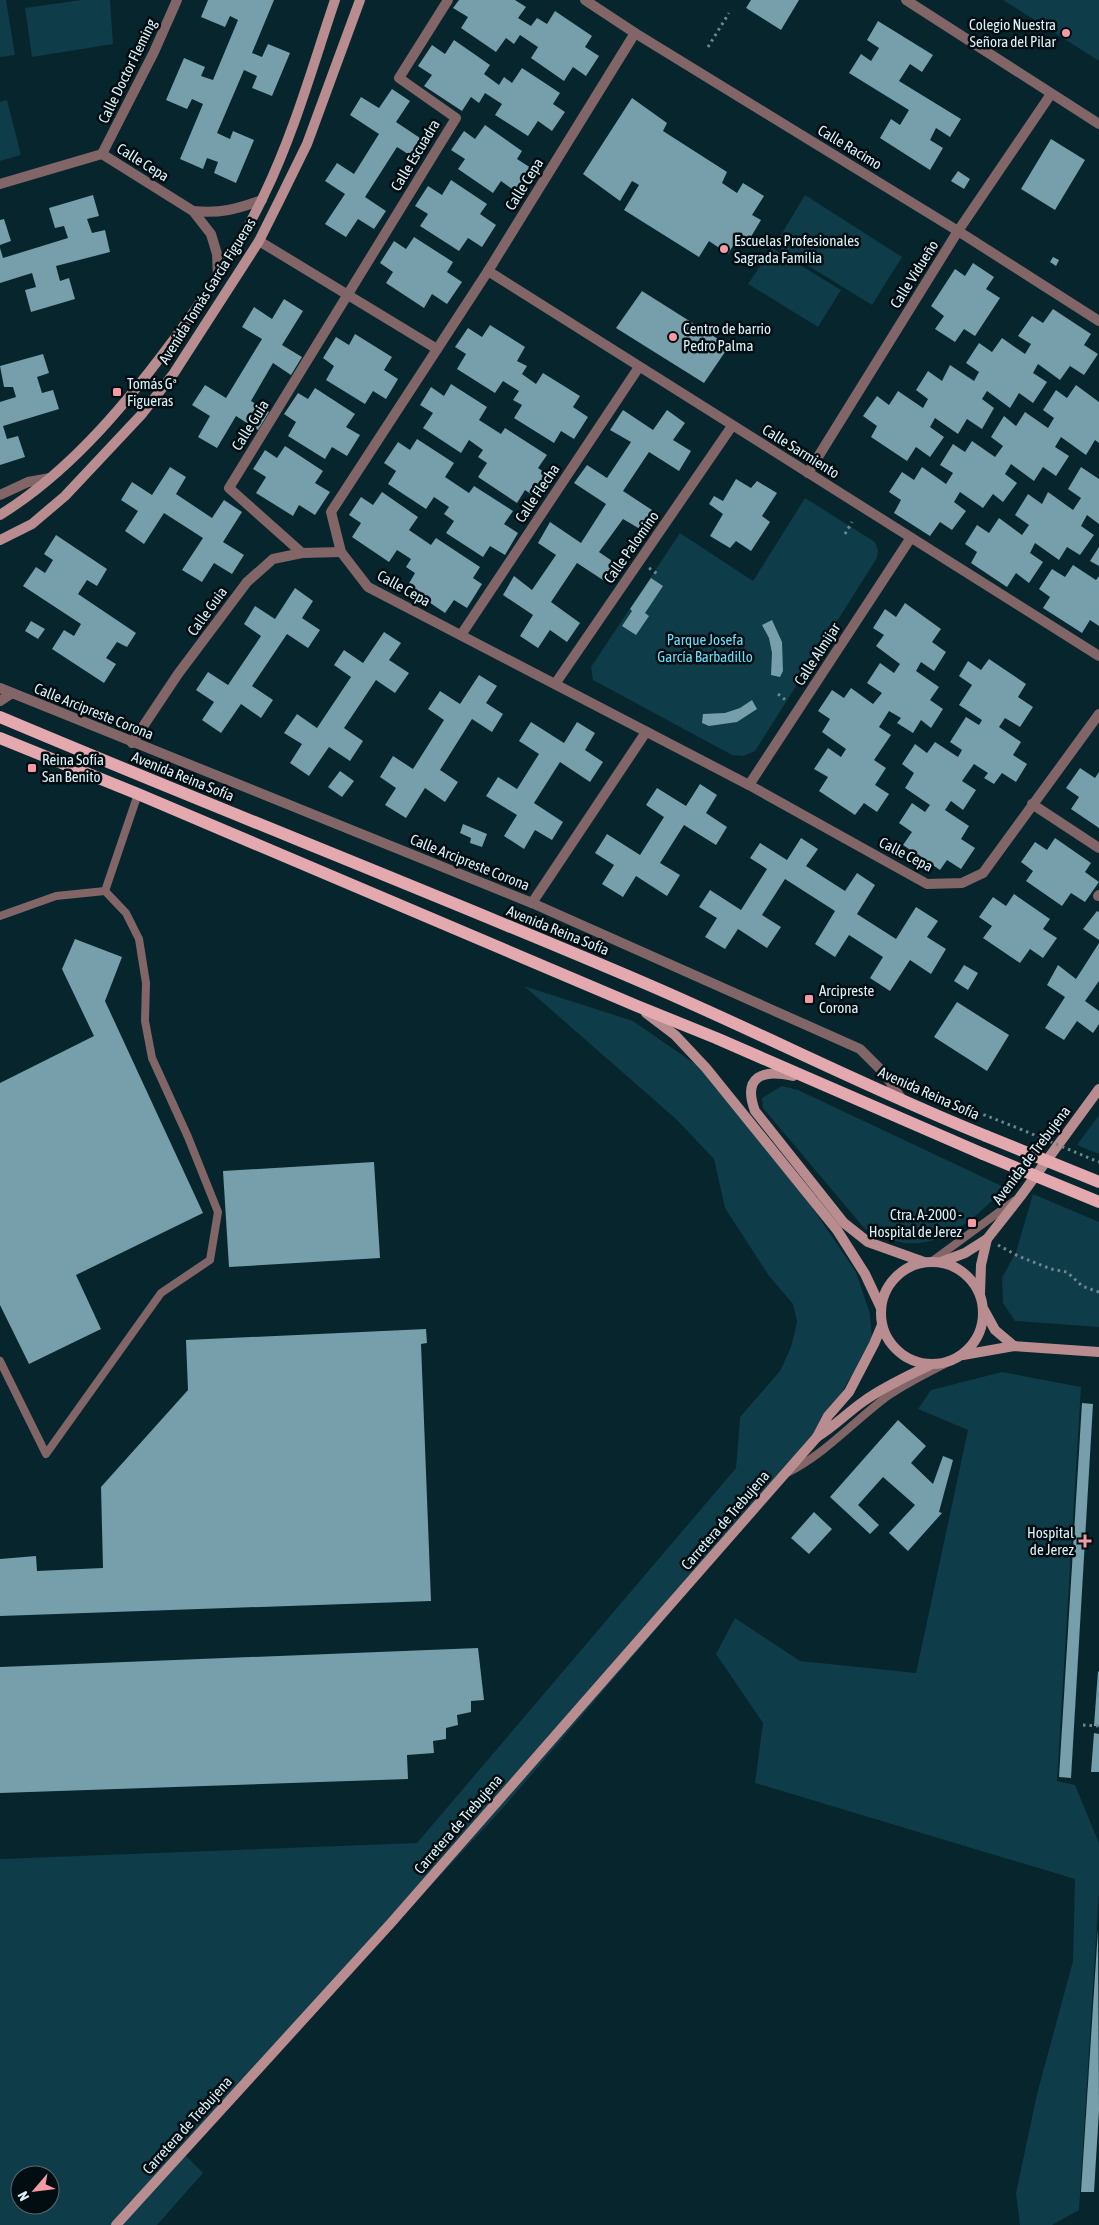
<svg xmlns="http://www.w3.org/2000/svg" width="1099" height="2225" font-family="'Asap Condensed',sans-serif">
<rect width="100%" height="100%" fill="#06252d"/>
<!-- green -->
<g fill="#0e3c48" fill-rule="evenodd">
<path d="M0 0H6L15 55 0 57Z"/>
<path d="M81 0H110L113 44 32 57 25 8Z"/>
<path d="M1003 0H1099V61Z"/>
<path d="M7 100 21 155 0 161V102Z"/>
<path d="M805 195 902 257 872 305 775 245Z"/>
<path d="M772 248 841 290 818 327 748 284Z"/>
<path d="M805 498 875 542 878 550 877 558 755 751 743 756 732 755 593 680 591 667 680 533 753 581Z"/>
<path d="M524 986 633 1021 698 1066 799 1188 856 1272 870 1314 873 1352 848 1381 818 1440 502 1809 183 2153 203 2173 157 2225H0V1859L417 1843 736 1468 740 1417 780 1371 791 1347 797 1322 793 1304 769 1276 725 1208 714 1159 676 1119ZM20 2175H50V2205H20Z"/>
<path d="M782 1086 798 1090 1006 1188C977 1214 948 1247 905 1243 892 1242 878 1235 865 1229L763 1108 762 1098Z"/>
<path d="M1099 1115V1154L1077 1145Z"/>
<path d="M1033 1194 1099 1222V1327L1015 1321 1003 1303 1002 1278 1016 1252Z"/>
<path d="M1002 1372 1081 1387 1057 1781 1075 1785 1099 1843V1891L1079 2210 1052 2225H1020L1016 2193 1037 2094 1073 1961 1075 1879 755 1783 763 1723 716 1654 735 1618 800 1661 916 1673 968 1430 918 1409 931 1390Z"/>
</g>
<!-- building -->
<g fill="#769fab">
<path d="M208 0H274L252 53 262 57 268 44 290 53 272 96 252 88 257 76 244 70 217 133 230 139 233 131 254 140 236 183 214 173 218 162 207 158 203 169 180 159 203 104 192 99 187 109 166 100 184 58 205 67 201 76 213 80 238 20 230 16 225 27 201 17Z"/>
<path d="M459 0H515L526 7 518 18 531 26 537 18 547 24 555 11 592 36 585 47 599 56 586 76 573 67 564 81 531 58 538 47 520 35 514 44 506 38 496 52 461 28 468 17 453 8Z"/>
<path d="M751 0H799L781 30 746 8Z"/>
<path d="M878 21 933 55 922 72 910 64 899 81 961 119 950 137 936 128 930 140 943 148 930 170 880 138 891 119 900 125 909 110 849 73 861 54 871 61 879 48 867 40Z"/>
<path d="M454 40 490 65 484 74 499 85 504 77 512 83 522 68 560 93 553 104 565 112 552 131 538 121 528 136 495 115 502 104 485 93 479 103 471 97 462 111 424 86 432 75 418 66 432 45 445 54Z"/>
<path d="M392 89 410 101 396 122 426 142 416 159 397 147 365 197 386 211 374 229 358 219 346 237 325 224 345 194 325 181 337 163 354 174 379 134 350 115 361 97 379 108Z"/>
<path d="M632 98 667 123 663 131 727 172 722 183 737 193 743 183 764 196 752 215 761 220 749 240 740 234 728 254 709 241 699 257 624 210 639 185 632 181 620 201 583 174Z"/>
<path d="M485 125 522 151 517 159 531 168 515 191 501 181 493 193 458 169 465 159 451 150 464 131 475 139Z"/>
<path d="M1051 139 1085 160 1055 210 1021 189Z"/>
<path d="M958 171 970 179 964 189 951 181Z"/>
<path d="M451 180 487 204 480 214 496 225 482 247 468 238 459 251 420 226 428 214 415 206 428 186 442 195Z"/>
<path d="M93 195 99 216 87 219 92 233 105 230 110 252 56 266 60 281 69 278 75 299 31 312 25 290 36 287 32 273 0 283V248L3 258 68 238 64 226 55 228 49 208Z"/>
<path d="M4 219 11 241 0 245V220Z"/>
<path d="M414 237 453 262 447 272 462 282 447 304 432 294 424 308 386 283 393 272 380 263 394 241 406 249Z"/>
<path d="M1053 257 1059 260 1056 266 1050 262Z"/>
<path d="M973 263 994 277 986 289 1000 298 975 336 964 329 955 342 935 329 944 316 931 306 955 269 965 276Z"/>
<path d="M642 291 729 346 704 383 616 328Z"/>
<path d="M284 299 303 311 282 345 302 357 291 375 273 363 251 401 269 412 258 430 236 416 217 448 198 437 210 416 192 405 205 385 226 398 262 339 242 327 254 307 272 319Z"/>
<path d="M1053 309 1091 334 1084 345 1098 354 1084 375 1070 366 1060 380 1038 364 1033 373 1047 382 1033 403 1019 393 1010 408 987 391 982 399 994 408 982 429 967 419 958 434 935 418 930 427 944 437 930 457 916 447 907 461 871 437 877 426 863 416 877 396 889 405 898 391 923 408 928 399 916 390 928 371 942 381 950 365 974 381 979 372 966 363 979 343 992 352 1002 338 1025 354 1031 344 1018 336 1032 316 1043 323Z"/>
<path d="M490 325 525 347 517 361 527 366 522 374 536 384 543 373 580 396 573 407 588 417 574 439 561 431 554 443 514 418 522 405 513 400 519 391 503 381 495 393 457 369 466 354 455 347 468 328 482 337Z"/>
<path d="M355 334 392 357 384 370 398 379 386 399 373 391 365 404 326 380 334 366 323 358 336 337 349 345Z"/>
<path d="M43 354 49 373 37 377 42 393 53 390 59 409 3 426 7 439 18 436 25 457 0 465V402L16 397 13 387H4L0 366Z"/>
<path d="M451 384 487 407 479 420 501 434 505 428 547 455 538 468 552 477 538 499 525 490 517 503 478 477 487 463 478 457 483 450 469 440 461 453 423 428 433 413 420 405 431 387 444 396Z"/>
<path d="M1076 385 1099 402V443L1095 440 1086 455 1061 437 1055 447 1069 456 1056 476 1043 467 1034 481 1011 464 1005 474 1017 483 1003 502 993 494 983 508 960 492 954 502 966 511 952 530 940 522 930 536 894 513 901 500 889 492 902 472 914 480 922 467 946 484 953 473 940 465 953 444 965 452 972 441 995 457 1003 446 991 437 1004 416 1016 426 1025 412 1048 428 1054 418 1043 410 1056 390 1067 398Z"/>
<path d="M315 388 355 414 346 427 360 435 347 456 332 447 325 459 288 436 296 422 284 414 298 393 308 399Z"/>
<path d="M623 410 653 430 667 410 685 423 673 440 691 451 679 471 649 452 623 491 652 510 640 529 623 519 599 552 618 565 606 582 577 563 551 602 580 623 567 642 550 630 538 648 520 636 533 615 503 595 514 576 532 590 556 555 538 543 550 522 581 543 606 504 574 483 587 465 607 478 631 442 610 430Z"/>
<path d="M417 439 454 463 445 477 469 493 474 486 513 511 504 524 518 533 505 555 490 546 483 557 446 533 454 521 444 514 449 507 434 497 426 509 388 484 396 471 384 463 398 442 410 450Z"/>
<path d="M285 446 323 471 315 483 330 492 315 515 299 505 293 516 256 493 266 477 253 469 265 450 277 458Z"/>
<path d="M170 467 186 477 176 494 212 518 224 500 242 512 223 542 244 555 232 574 214 563 202 582 182 570 203 538 164 513 144 544 125 531 138 511 121 500 132 482 152 495Z"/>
<path d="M1081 467 1099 479V524L1087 515 1081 526 1094 535 1080 555 1067 547 1059 560 1035 543 1030 553 1043 562 1029 583 1016 573 1007 587 971 563 977 552 965 544 977 525 989 533 999 518 1022 535 1029 525 1015 515 1028 494 1042 504 1048 492 1073 510 1081 498 1068 489Z"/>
<path d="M736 479 751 488 757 481 777 493 762 516 770 522 751 551 736 541 730 548 710 536 723 514 709 504 714 496 723 501Z"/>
<path d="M382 492 418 517 409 530 431 545 436 538 480 567 473 578 482 584 467 608 454 600 445 613 407 587 415 573 406 567 411 559 397 550 389 562 352 537 361 523 349 515 361 497 373 505Z"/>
<path d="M56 535 107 569 97 586 87 580 78 594 136 633 127 647 117 642 106 658 116 664 104 683 52 649 64 630 74 636 81 624 23 586 36 567 45 573 53 560 44 554Z"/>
<path d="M1099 547V566L1090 561Z"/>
<path d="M1073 565 1096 580 1099 576V626L1090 620 1082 633 1043 608 1050 597 1039 589 1052 569 1065 577Z"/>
<path d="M651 578 663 586 645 613 649 616 636 635 622 626 632 611 630 609Z"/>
<path d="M295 588 313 601 302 618 320 630 308 648 287 634 252 686 273 700 261 718 241 704 221 733 202 720 214 702 196 690 208 672 228 685 261 636 244 624 255 606 275 619Z"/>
<path d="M905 603 941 629 932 642 946 652 934 671 921 662 916 671 939 687 930 700 943 709 931 728 921 720 913 733 897 723 901 718 889 711 879 727 891 735 874 760 886 768 875 785 889 794 877 812 864 803 855 815 819 791 828 777 814 769 828 748 841 757 846 749 822 732 830 719 818 711 832 690 844 698 851 688 873 704 882 693 867 683 880 663 894 673 900 664 876 646 884 635 873 628 885 609 896 617Z"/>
<path d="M772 620 782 642 783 671 780 677 771 675 772 653 769 638 762 625Z"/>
<path d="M31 621 45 629 38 639 25 631Z"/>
<path d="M384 632 401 643 389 660 409 673 395 693 376 680 344 728 363 741 350 761 329 747 309 776 290 763 302 744 284 733 297 714 317 728 351 677 334 665 344 650 363 663Z"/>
<path d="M989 659 1026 684 1018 697 1033 707 1020 727 1005 718 999 727 1021 742 1013 755 1027 764 1016 782 1002 773 994 784 984 778 988 773 974 764 962 781 976 790 963 810 951 801 945 810 969 826 961 839 975 848 961 869 947 860 940 870 903 845 912 832 899 823 912 803 925 812 930 805 905 788 914 773 902 764 915 744 927 753 935 742 958 757 962 750 950 742 966 717 979 725 982 720 959 705 972 685 959 676 968 661 981 670Z"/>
<path d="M479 675 497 686 486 703 503 714 492 732 472 719 440 770 458 782 445 802 425 788 406 818 385 805 396 788 380 777 393 756 413 769 444 720 428 709 440 691 460 704Z"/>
<path d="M752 700 757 709 737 722 709 726 702 723 703 714 725 713 740 708Z"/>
<path d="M531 722 564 743 577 722 595 733 585 750 603 762 590 782 560 762 534 803 563 822 552 840 535 830 524 849 504 836 517 815 486 796 498 777 517 789 539 754 519 741Z"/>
<path d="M1080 768 1095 778 1099 772V828L1071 809 1079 797 1066 788Z"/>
<path d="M340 771 354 781 342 797 328 787Z"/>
<path d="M700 784 717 795 706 813 727 827 716 845 684 825 660 863 680 875 667 896 636 876 623 897 602 884 614 865 595 853 607 834 640 855 664 817 646 805 657 788 686 806Z"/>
<path d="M463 824 487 834 482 847 470 843 471 838 460 833Z"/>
<path d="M801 838 818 849 806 866 845 891 857 873 875 885 857 914 896 939 916 907 938 921 927 937 946 949 931 974 910 960 890 991 870 978 883 957 849 935 835 957 815 944 835 911 785 879 762 915 781 927 767 948 738 929 725 949 705 937 717 918 699 907 710 890 741 910 767 869 750 858 760 843 787 860Z"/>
<path d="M1055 838 1091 863 1085 872 1099 882 1085 902 1071 893 1062 906 1026 881 1033 871 1021 862 1035 842 1047 850Z"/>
<path d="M1014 894 1050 919 1043 929 1057 938 1043 958 1030 949 1020 963 983 938 992 926 979 917 993 897 1006 906Z"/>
<path d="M1097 911 1099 912V940L1083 929Z"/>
<path d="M75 939 122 957 105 1001 203 1213 76 1275 101 1329 29 1364 0 1305V1083L94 1036 62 969Z"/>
<path d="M1099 943V981L1085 1001 1099 1011V1024L1093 1033 1077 1021 1064 1040 1045 1028 1065 997 1047 985 1058 965 1076 979Z"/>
<path d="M964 965 978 973 968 990 954 981Z"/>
<path d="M957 1002 1009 1035 987 1071 934 1037Z"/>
<path d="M374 1162 380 1258 229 1267 223 1171Z"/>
<path d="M426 1329 427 1343 421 1344 431 1601 0 1616V1559L36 1556 37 1571 103 1568 101 1487 188 1390 186 1340Z"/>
<path d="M1082 1403 1093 1404 1071 1778 1059 1777Z"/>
<path d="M898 1420 926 1446 911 1463 933 1484 943 1456 953 1460 939 1512 942 1513 908 1551 889 1533 915 1505 883 1477 858 1505 879 1525 870 1534 830 1497Z"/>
<path d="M814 1512 832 1529 809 1554 791 1538Z"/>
<path d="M478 1648 484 1700 471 1701V1712L457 1715 458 1725 446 1728V1739L433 1741 434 1753 407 1755 408 1779 0 1793V1667Z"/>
<path d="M1098 1671 1099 1672V1726H1094Z"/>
<path d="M1094 1733 1099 1734V1772H1091Z"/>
<path d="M1098 1929 1099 2110 1094 2192H1081Z"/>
</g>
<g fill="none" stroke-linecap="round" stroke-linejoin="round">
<!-- path -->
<g stroke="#6d878e" stroke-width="3" stroke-dasharray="2.5 4" stroke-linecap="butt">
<path d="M708 47 729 13"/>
<path d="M845 534 852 522"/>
<path d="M649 568 659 575"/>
<path d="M778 694 788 702"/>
<path d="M929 1093 1020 1129"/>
<path d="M998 1245 1018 1256 1051 1269 1067 1272 1082 1286 1099 1292"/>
<path d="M1083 1725 1099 1726"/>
</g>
<!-- lane -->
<g stroke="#816567" stroke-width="8">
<path d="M105 891 138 794"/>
<path d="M0 916 56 896 105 891"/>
<path d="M931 1262 1014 1201"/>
<path d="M0 1361 46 1454 161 1293 210 1260 218 1212 188 1137 152 1058 145 1021 146 983 139 939 126 913 105 891"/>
<path d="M787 1473C825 1454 852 1423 885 1398 905 1384 927 1373 949 1362"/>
</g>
<!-- street -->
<g stroke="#816567" stroke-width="10">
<path d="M585 0 635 33 958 231 1099 321"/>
<path d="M906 0 1099 124"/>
<path d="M635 33 488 271 331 512 341 552 368 587 749 785 927 884 962 883 983 873 1099 714"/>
<path d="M102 154 193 211 211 234 217 254 218 278"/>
<path d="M102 154 154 52 177 0"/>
<path d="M0 184 102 154"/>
<path d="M193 211C220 214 237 209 262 200"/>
<path d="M259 241 437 349"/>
<path d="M488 271 1099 656"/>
<path d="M808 473 958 231 1051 94"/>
<path d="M0 495 28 482 50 478"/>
<path d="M302 553 229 488 456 118 399 78 448 0"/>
<path d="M461 635 639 367"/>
<path d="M555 684 732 426"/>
<path d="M0 688 532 903 860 1049 884 1073 903 1101"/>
<path d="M0 701 12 693"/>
<path d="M132 743 178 674 247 582 273 559 302 553 341 552"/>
<path d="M749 785 910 539"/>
<path d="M1032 804 1099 848"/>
<path d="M1098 896 1099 895"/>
<path d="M532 903 646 732"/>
</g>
<!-- secondary -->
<g stroke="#b98c8f" stroke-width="10">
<path d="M0 515C74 469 132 397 183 327 213 285 242 242 264 195 294 133 313 65 335 0"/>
<path d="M0 540 32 524 65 496 142 414 174 373 259 241 280 199 307 144 360 0"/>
<path d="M646 1013 675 1035 706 1068 837 1230 865 1274 881 1308"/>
<path d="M793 1076C763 1069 742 1076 755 1111L844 1223 868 1242 924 1262"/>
<circle cx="932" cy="1313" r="51"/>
<path d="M941 1262 965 1253 987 1239 1020 1197 1099 1089"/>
<path d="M980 1293 981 1265 987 1239"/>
<path d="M984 1310 995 1330 1014 1346"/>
<path d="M963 1355 1014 1346 1099 1352"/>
<path d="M817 1437C835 1426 848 1412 864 1401 885 1386 908 1376 930 1365"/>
<path d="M116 2225 391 1923 817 1437 828 1416 849 1392 874 1344 882 1325"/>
</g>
<!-- primary -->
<g stroke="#e4a9ae" stroke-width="12">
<path d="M0 717C213 807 429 891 642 982 757 1031 869 1089 986 1136"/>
<path d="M0 738 138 794 637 1006 716 1038 983 1154"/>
</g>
<!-- path-bridge -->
<path stroke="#6d878e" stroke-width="3" stroke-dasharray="2.5 4" stroke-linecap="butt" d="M1020 1129 1099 1162"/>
<!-- primary-bridge -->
<g stroke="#e4a9ae" stroke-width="12">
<path d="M986 1136 1099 1182"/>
<path d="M983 1154 1099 1202"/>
</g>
</g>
<!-- markers -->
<g fill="#f49aa2" stroke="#010d11" stroke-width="2">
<circle cx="1066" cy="33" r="5"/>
<circle cx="724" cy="249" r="5"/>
<circle cx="673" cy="337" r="5"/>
<rect x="112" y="387" width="10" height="10" rx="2.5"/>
<rect x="27" y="763" width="10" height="10" rx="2.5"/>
<rect x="804" y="994" width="10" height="10" rx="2.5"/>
<rect x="967" y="1218" width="10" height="10" rx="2.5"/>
<path d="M1082.5 1533.5h5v5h5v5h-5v5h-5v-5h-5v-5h5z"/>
</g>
<g text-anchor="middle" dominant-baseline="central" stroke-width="5" stroke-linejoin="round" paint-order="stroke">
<!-- poi labels -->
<g font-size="15" fill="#dbf1f7" stroke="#010d11" text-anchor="start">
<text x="1056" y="24" text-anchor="end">Colegio Nuestra<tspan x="1056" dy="17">Señora del Pilar</tspan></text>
<text x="734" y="240">Escuelas Profesionales<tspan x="734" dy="17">Sagrada Familia</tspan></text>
<text x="683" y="328">Centro de barrio<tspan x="683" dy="17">Pedro Palma</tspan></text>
<text x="127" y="383">Tomás Gª<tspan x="127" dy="17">Figueras</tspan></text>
<text x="42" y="759">Reina Sofía<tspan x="42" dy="17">San Benito</tspan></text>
<text x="819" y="990">Arcipreste<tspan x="819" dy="17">Corona</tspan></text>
<text x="962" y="1214" text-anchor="end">Ctra. A-2000 -<tspan x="962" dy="17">Hospital de Jerez</tspan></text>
<text x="1074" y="1532" text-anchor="end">Hospital<tspan x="1074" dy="17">de Jerez</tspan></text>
</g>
<!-- street labels -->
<g font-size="15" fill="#dbf1f7" stroke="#010d11">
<text transform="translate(127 71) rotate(-64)">Calle Doctor Fleming</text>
<text transform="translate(850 147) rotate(31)">Calle Racimo</text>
<text transform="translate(415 155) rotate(-59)">Calle Escuadra</text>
<text transform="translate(143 162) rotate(32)">Calle Cepa</text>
<text transform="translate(524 184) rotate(-58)">Calle Cepa</text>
<text transform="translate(914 274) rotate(-58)">Calle Vidueño</text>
<text transform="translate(207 291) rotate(-58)">Avenida Tomás García Figueras</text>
<text transform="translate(250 425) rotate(-58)">Calle Guía</text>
<text transform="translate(801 451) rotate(32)">Calle Sarmiento</text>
<text transform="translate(537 493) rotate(-56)">Calle Flecha</text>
<text transform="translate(631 547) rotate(-55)">Calle Palomino</text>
<text transform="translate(404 588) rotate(29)">Calle Cepa</text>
<text transform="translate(207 611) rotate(-54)">Calle Guia</text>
<text transform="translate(817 654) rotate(-57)">Calle Almijar</text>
<text transform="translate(94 711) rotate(22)">Calle Arcipreste Corona</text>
<text transform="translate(183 776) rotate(22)">Avenida Reina Sofía</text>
<text transform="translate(906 854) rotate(27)">Calle Cepa</text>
<text transform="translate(470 862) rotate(22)">Calle Arcipreste Corona</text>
<text transform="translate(558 930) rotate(22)">Avenida Reina Sofía</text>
<text transform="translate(929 1093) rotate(24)">Avenida Reina Sofía</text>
<text transform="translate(1031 1155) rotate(-53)">Avenida de Trebujena</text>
<text transform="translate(725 1520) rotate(-49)">Carretera de Trebujena</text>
<text transform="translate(458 1824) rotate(-49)">Carretera de Trebujena</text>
<text transform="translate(187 2125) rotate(-48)">Carretera de Trebujena</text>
</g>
<!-- park labels -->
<g font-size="15" fill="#6cdefc" stroke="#010d11">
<text x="705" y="639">Parque Josefa<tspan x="705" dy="17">García Barbadillo</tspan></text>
</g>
</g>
<!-- north arrow -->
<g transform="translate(35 2190) rotate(242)"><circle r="24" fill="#010d11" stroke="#58686d"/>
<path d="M0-4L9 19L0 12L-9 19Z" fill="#f49aa2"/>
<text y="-8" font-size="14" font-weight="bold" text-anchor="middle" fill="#dbf1f7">N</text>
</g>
</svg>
